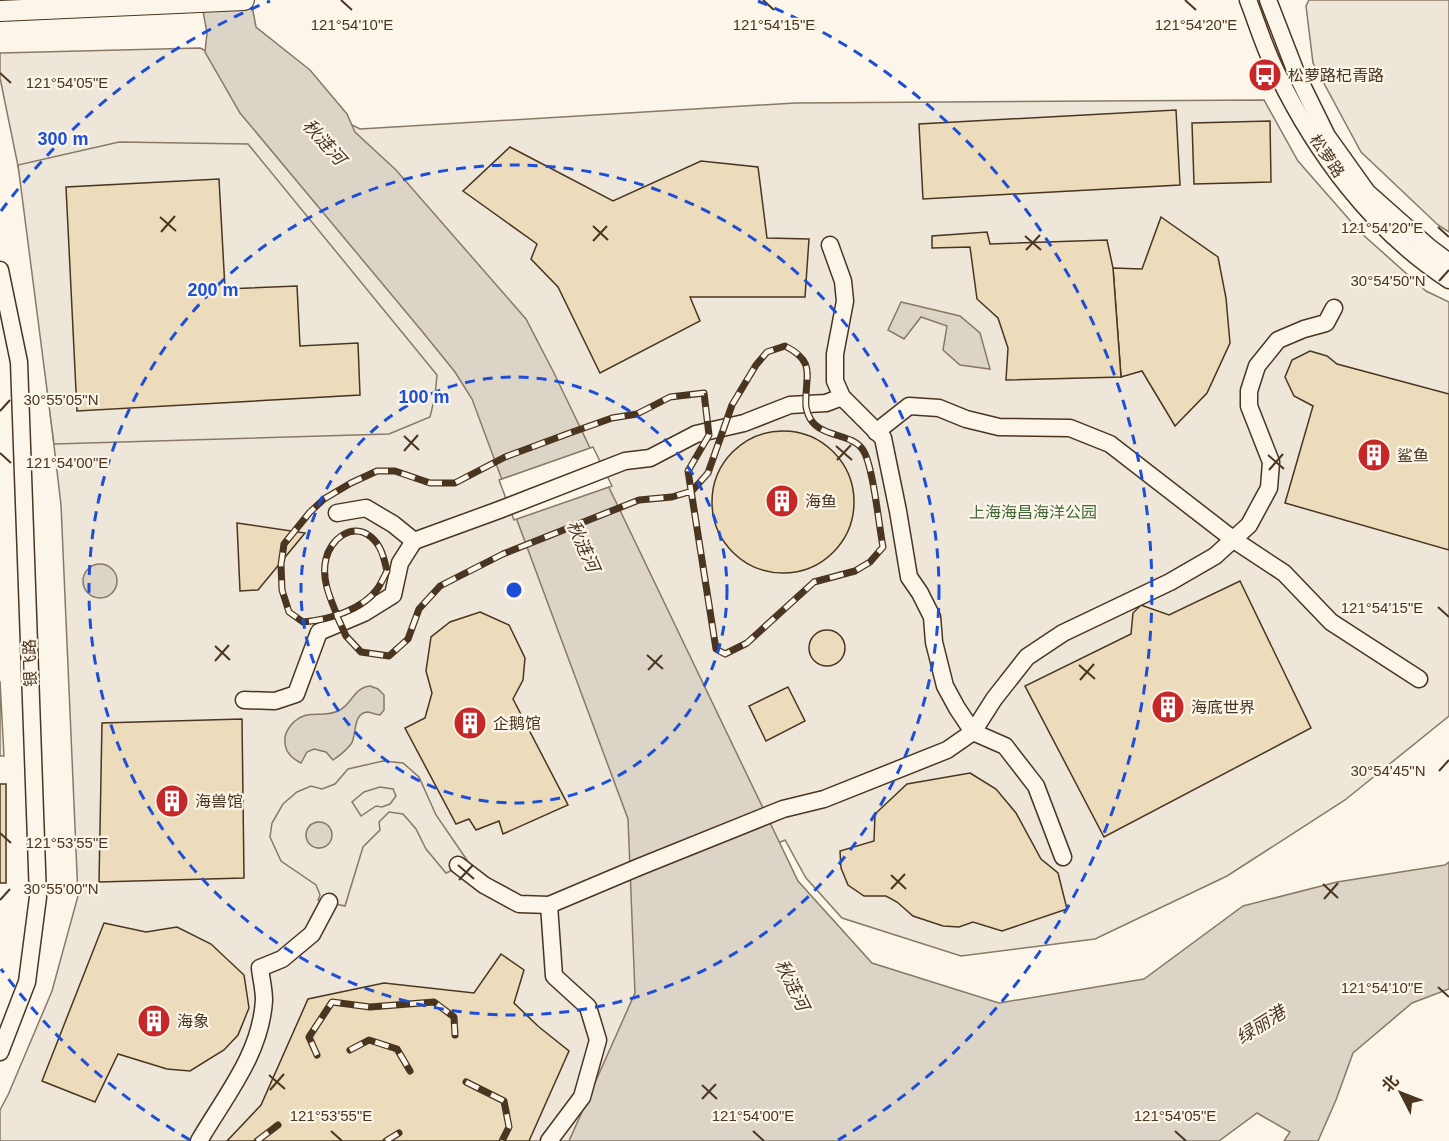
<svg xmlns="http://www.w3.org/2000/svg" width="1449" height="1141" font-family="Helvetica,'Noto Sans SC',sans-serif">
<rect width="100%" height="100%" fill="#fbf6e9"/>
<!-- green -->
<g fill="#ede6d9" stroke="#887966" stroke-width="1.5">
<path d="M1309 0H1449V232L1438 225 1361 152 1313 63 1306 6Z"/>
<path d="M200 48 360 129 795 103 1264 100 1298 161 1361 233 1426 291 1449 302V716L1345 800 1227 876 1095 939 961 956 842 918 806 878 785 840 653 897 648 1004 574 1141H0V1110L8 1095 52 991 78 896 61 505 25 200 0 78V53Z"/>
<path d="M0 681 4 756H0Z"/>
</g>
<!-- parking -->
<g fill="#ede7d9" stroke="#887966" stroke-width="1.5" fill-rule="evenodd">
<path d="M119 142 248 144 437 375 435 396 430 417 389 434 54 444 18 165Z"/>
<path d="M383 761 403 763 419 777 436 815 469 863 446 873 426 849 416 829 403 814 389 812 379 822 380 830 363 847 345 906 318 900 320 895 316 885 281 861 270 837 272 823 283 804 297 792 311 786 322 789 335 784 348 769ZM380 787 393 789 396 796 390 804 382 807 376 806 361 816 352 802 364 792ZM317 822 330 840 325 846 318 848 311 845 306 835 310 825Z"/>
</g>
<!-- water -->
<g fill="#dcd4c6" stroke="#887966" stroke-width="1.5">
<path d="M201 0H251L256 27 310 70 347 114 355 132 396 170 526 319 554 373 798 881 872 963 999 1003 1144 979 1243 906 1337 882 1445 865 1449 862V989L1412 1003 1353 1053 1336 1100 1318 1141H1284L1290 1132 1257 1113 1219 1141H569L635 993 628 819 472 399 455 372 421 330 240 113 205 52 207 33Z"/>
<path d="M901 302 960 316 980 333 990 369 960 365 943 350 947 326 921 317 904 339 888 330Z"/>
<circle cx="100" cy="581" r="17"/>
<path d="M370 686 378 689 384 695V710L380 715C376 715 370 712 367 712 352 714 357 736 351 744 346 751 339 756 333 760L326 752 314 749 307 752 301 763C293 759 285 752 285 742 284 736 287 730 291 725 307 707 321 719 338 711 352 705 353 688 370 686Z"/>
<circle cx="319" cy="835" r="13"/>
</g>
<!-- pier -->
<path fill="#fbf6e9" stroke="#887966" stroke-width="1.5" d="M593 447 612 486 514 520 499 480Z"/>
<!-- building -->
<g fill="#ecdcbc" stroke="#4a3520" stroke-width="1.5">
<path d="M1176 110 1180 185 923 199 919 124Z"/>
<path d="M1270 121 1271 182 1194 184 1192 123Z"/>
<path d="M510 147 613 201 701 161 758 167 767 238 809 239 805 297H690L700 321 600 373 558 287 531 259 537 244 463 191Z"/>
<path d="M219 179 225 289 297 286 300 346 358 343 360 395 77 411 66 187Z"/>
<path d="M1161 217 1218 257 1226 298 1230 343 1207 393 1175 426 1142 371 1121 377 1113 268 1142 269Z"/>
<path d="M987 232 990 244 1107 240 1113 268 1121 377 1006 380 1008 348 998 318 977 299 970 247 932 248V236Z"/>
<path d="M1310 351 1327 356 1337 364 1449 394V550L1285 503 1313 406 1294 396 1285 377 1292 360Z"/>
<circle cx="783" cy="502" r="71"/>
<path d="M237 523 305 533 258 590 240 591Z"/>
<path d="M1240 581 1311 728 1104 837 1025 686 1131 634 1133 613 1141 605 1169 615Z"/>
<path d="M480 612 509 625 525 658 523 680 513 699 568 805 503 834 499 821 476 830 469 819 456 824 405 728 425 718 432 693 426 671 431 637 450 622Z"/>
<circle cx="827" cy="648" r="18"/>
<path d="M788 687 805 721 766 741 749 706Z"/>
<path d="M242 719 244 878 99 882 102 723Z"/>
<path d="M970 773 996 789 1016 813 1041 859 1058 873 1067 909 1002 931 973 922 959 927 943 926 913 916 897 902 886 896H864L848 885 841 868 840 851 874 841 875 814 907 784Z"/>
<rect x="0" y="784" width="6" height="99"/>
<path d="M104 923 146 932 177 927 211 944 244 975 249 1008 238 1035 224 1050 190 1071 167 1069 118 1054 95 1102 42 1081Z"/>
<path d="M501 954 524 970 514 1003 539 1027 569 1051 529 1141H227L261 1105 308 999 384 983 474 993Z"/>
</g>
<g fill="none" stroke-linecap="round" stroke-linejoin="round">
<!-- minor casing -->
<g stroke="#4a3520" stroke-width="19">
<g id="minor">
<path d="M1248 0C1257 23 1264 47 1275 69 1314 151 1372 230 1449 280"/>
<path d="M1268 0 1297 75 1327 136 1367 192 1429 247 1449 262"/>
<path d="M830 245 843 281 845 301 835 354V381L842 397 883 438 898 511 909 577 920 593 932 617 934 642 945 686 957 708 973 732 1005 746 1036 786 1063 857"/>
<path d="M0 270 19 362 38 897 27 982 0 1052"/>
<path d="M876 432 909 406 939 408 966 419 999 427 1070 428 1110 444 1234 540 1284 573 1331 622 1419 679"/>
<path d="M414 541 499 510 625 461 650 458 696 434 744 423 790 405 826 403 842 397"/>
<path d="M244 700 275 701 296 694 319 632 364 613 393 595 400 563 414 541 393 524 366 508 337 513"/>
<path d="M458 865 484 885 519 904 549 905 639 867 783 809 824 799 947 750 973 732 994 699 1027 657 1063 633 1170 582 1215 556 1249 525 1269 488 1271 462 1249 406V391L1257 366 1278 340 1304 329 1326 323 1334 308"/>
<path d="M549 905 554 976 588 1007 598 1040 582 1097 549 1141"/>
<path d="M199 1141C225 1096 261 1054 264 1000 264 989 261 978 260 968L282 959 312 934 329 902"/>
</g>
</g>
<!-- major casing -->
<g stroke="#4a3520" stroke-width="22">
<path id="major" d="M0 11 244 0"/>
</g>
<!-- minor -->
<use href="#minor" stroke="#fbf6e9" stroke-width="16"/>
<!-- major -->
<use href="#major" stroke="#fbf6e9" stroke-width="20"/>
<!-- rail casing -->
<g stroke="#4a3520" stroke-width="7">
<g id="rail">
<path d="M806 407C807 412 809 417 811 420 823 438 852 433 863 450 873 465 879 526 883 547L870 562 855 571 814 582 747 643 725 654 716 649 688 471 709 435 704 393 670 397 637 414 612 418 567 434 505 457 455 483H430L395 471H377L351 483 324 499 310 512 284 544 281 565 282 590 289 612 303 622C328 620 363 610 378 588 381 583 384 577 387 571 384 559 382 546 371 537 352 521 330 540 326 559 321 578 330 598 337 615V616L346 636 361 652 389 656 408 639 419 609 440 586 503 554 639 500 672 497 692 491 708 473 732 405 756 365 767 352 785 346C818 363 804 376 806 407"/>
<path d="M350 1050 369 1040 397 1049 410 1071"/>
<path d="M317 1055 309 1037 332 1002 370 1007 434 1002 454 1017 455 1035"/>
<path d="M466 1082 504 1101 509 1127 502 1141"/>
<path d="M257 1141 278 1125"/>
<path d="M386 1141 399 1133"/>
</g>
</g>
<!-- rail -->
<use href="#rail" stroke="#fbf6e9" stroke-width="4.5" stroke-dasharray="14" stroke-linecap="butt"/>
</g>
<!-- ticks -->
<path fill="none" stroke="#4a3520" stroke-width="2" d="M341 0 352 10M763 0 774 10M1185 0 1196 10M0 73 11 83M160 217 176 231M593 226 608 240M1438 227 1449 237M161 232 175 216M1025 236 1041 250M593 241 607 226M1026 250 1040 235M1439 281 1449 270M0 411 10 400M404 436 419 450M836 446 852 460M404 451 418 435M0 453 11 463M1268 455 1284 469M837 460 851 445M1269 470 1283 454M1438 607 1449 617M215 646 230 660M647 655 663 669M215 661 229 645M1079 665 1095 679M648 670 662 655M1080 680 1094 664M1439 771 1449 760M0 833 11 843M458 865 474 879M891 875 906 889M459 880 473 865M1323 884 1338 898M891 889 905 874M1324 899 1338 883M0 900 10 889M1438 987 1449 997M269 1075 285 1089M702 1085 717 1099M270 1090 284 1074M702 1099 716 1084M331 1131 342 1141M753 1131 764 1141M1175 1131 1186 1141"/>
<!-- distance rings -->
<g fill="none" stroke="#1d4ed8" stroke-width="3" stroke-dasharray="10 8">
<circle cx="514" cy="590" r="213"/>
<circle cx="514" cy="590" r="425"/>
<path d="M190 1140A638 638 0 0 1 1 969M1 211A638 638 0 0 1 270 1M758 1A638 638 0 0 1 838 1140"/>
</g>
<!-- icons -->
<defs>
<g id="bus-disc" transform="scale(1.725)"><circle r="9.5" fill="#c62828" stroke="#fbf6e9"/><path d="M-5-6H5V4H4V6H2V4H-2V6H-4V4H-5ZM-3.5-4V0h7V-4ZM-3.5 1.2v1.5H-2V1.2ZM2 1.2v1.5H3.5V1.2Z" fill="#fff"/></g>
<g id="building-disc" transform="scale(1.725)"><circle r="9.5" fill="#c62828" stroke="#fbf6e9"/><path d="M-4-6H4V6H1V3H-1V6H-4ZM-2.5-4.3h1.7v1.8h-1.7ZM.8-4.3h1.7v1.8H.8ZM-2.5-1h1.7V.8h-1.7ZM.8-1h1.7V.8H.8Z" fill="#fff"/></g>
</defs>
<g fill-rule="evenodd">
<use href="#bus-disc" x="1265" y="75"/>
<use href="#building-disc" x="1374" y="455"/>
<use href="#building-disc" x="782" y="501"/>
<use href="#building-disc" x="1168" y="707"/>
<use href="#building-disc" x="470" y="723"/>
<use href="#building-disc" x="172" y="801"/>
<use href="#building-disc" x="154" y="1021"/>
</g>
<g text-anchor="middle" dominant-baseline="central" stroke-width="4.5" stroke-linejoin="round" paint-order="stroke">
<!-- poi labels -->
<g font-size="16" fill="#4a3520" stroke="#fbf6e9" text-anchor="start">
<text x="1288" y="75">松萝路杞青路</text>
<text x="1397" y="455">鲨鱼</text>
<text x="805" y="501">海鱼</text>
<text x="1191" y="707">海底世界</text>
<text x="493" y="723">企鹅馆</text>
<text x="195" y="801">海兽馆</text>
<text x="177" y="1021">海象</text>
</g>
<!-- street labels -->
<g font-size="16" fill="#4a3520" stroke="#fbf6e9">
<text transform="translate(1327 156) rotate(56)">松萝路</text>
<text transform="translate(30 663) rotate(-92)">银飞路</text>
</g>
<!-- park labels -->
<g font-size="16" fill="#436837" stroke="#fbf6e9">
<text x="1033" y="512">上海海昌海洋公园</text>
</g>
<!-- water labels -->
<g font-size="18" font-style="italic" fill="#4a3520" stroke="#fbf6e9">
<text transform="translate(324 142) rotate(48)">秋涟河</text>
<text transform="translate(583 546) rotate(66)">秋涟河</text>
<text transform="translate(792 985) rotate(64)">秋涟河</text>
<text transform="translate(1261 1025) rotate(-32)">绿丽港</text>
</g>
</g>
<g font-size="15" text-anchor="middle" fill="#4a3520" stroke="#fbf6e9" stroke-width="4.5" stroke-linejoin="round" paint-order="stroke">
<text x="352" y="30">121°54'10"E</text>
<text x="774" y="30">121°54'15"E</text>
<text x="1196" y="30">121°54'20"E</text>
<text x="67" y="88">121°54'05"E</text>
<text x="1382" y="233">121°54'20"E</text>
<text x="1388" y="286">30°54'50"N</text>
<text x="61" y="405">30°55'05"N</text>
<text x="67" y="468">121°54'00"E</text>
<text x="1382" y="613">121°54'15"E</text>
<text x="1388" y="776">30°54'45"N</text>
<text x="67" y="848">121°53'55"E</text>
<text x="61" y="894">30°55'00"N</text>
<text x="1382" y="993">121°54'10"E</text>
<text x="331" y="1121">121°53'55"E</text>
<text x="753" y="1121">121°54'00"E</text>
<text x="1175" y="1121">121°54'05"E</text>
</g>
<circle cx="514" cy="590" r="9" fill="#1d4ed8" stroke="#fbf6e9" stroke-width="3"/>
<g font-size="18" text-anchor="middle" font-weight="bold" fill="#1d4ed8" stroke="#fbf6e9" stroke-width="4.5" stroke-linejoin="round" paint-order="stroke">
<text x="63" y="145">300 m</text>
<text x="213" y="296">200 m</text>
<text x="424" y="403">100 m</text>
</g>
<!-- north arrow -->
<g transform="translate(1401 1093) rotate(312)" stroke="#fbf6e9" stroke-width="4.5" paint-order="stroke">
<path d="M0-4.5L10 22L0 15L-10 22Z" fill="#4a3520"/>
<text y="-9" font-size="16" font-weight="bold" text-anchor="middle" fill="#4a3520">北</text>
</g>
</svg>
